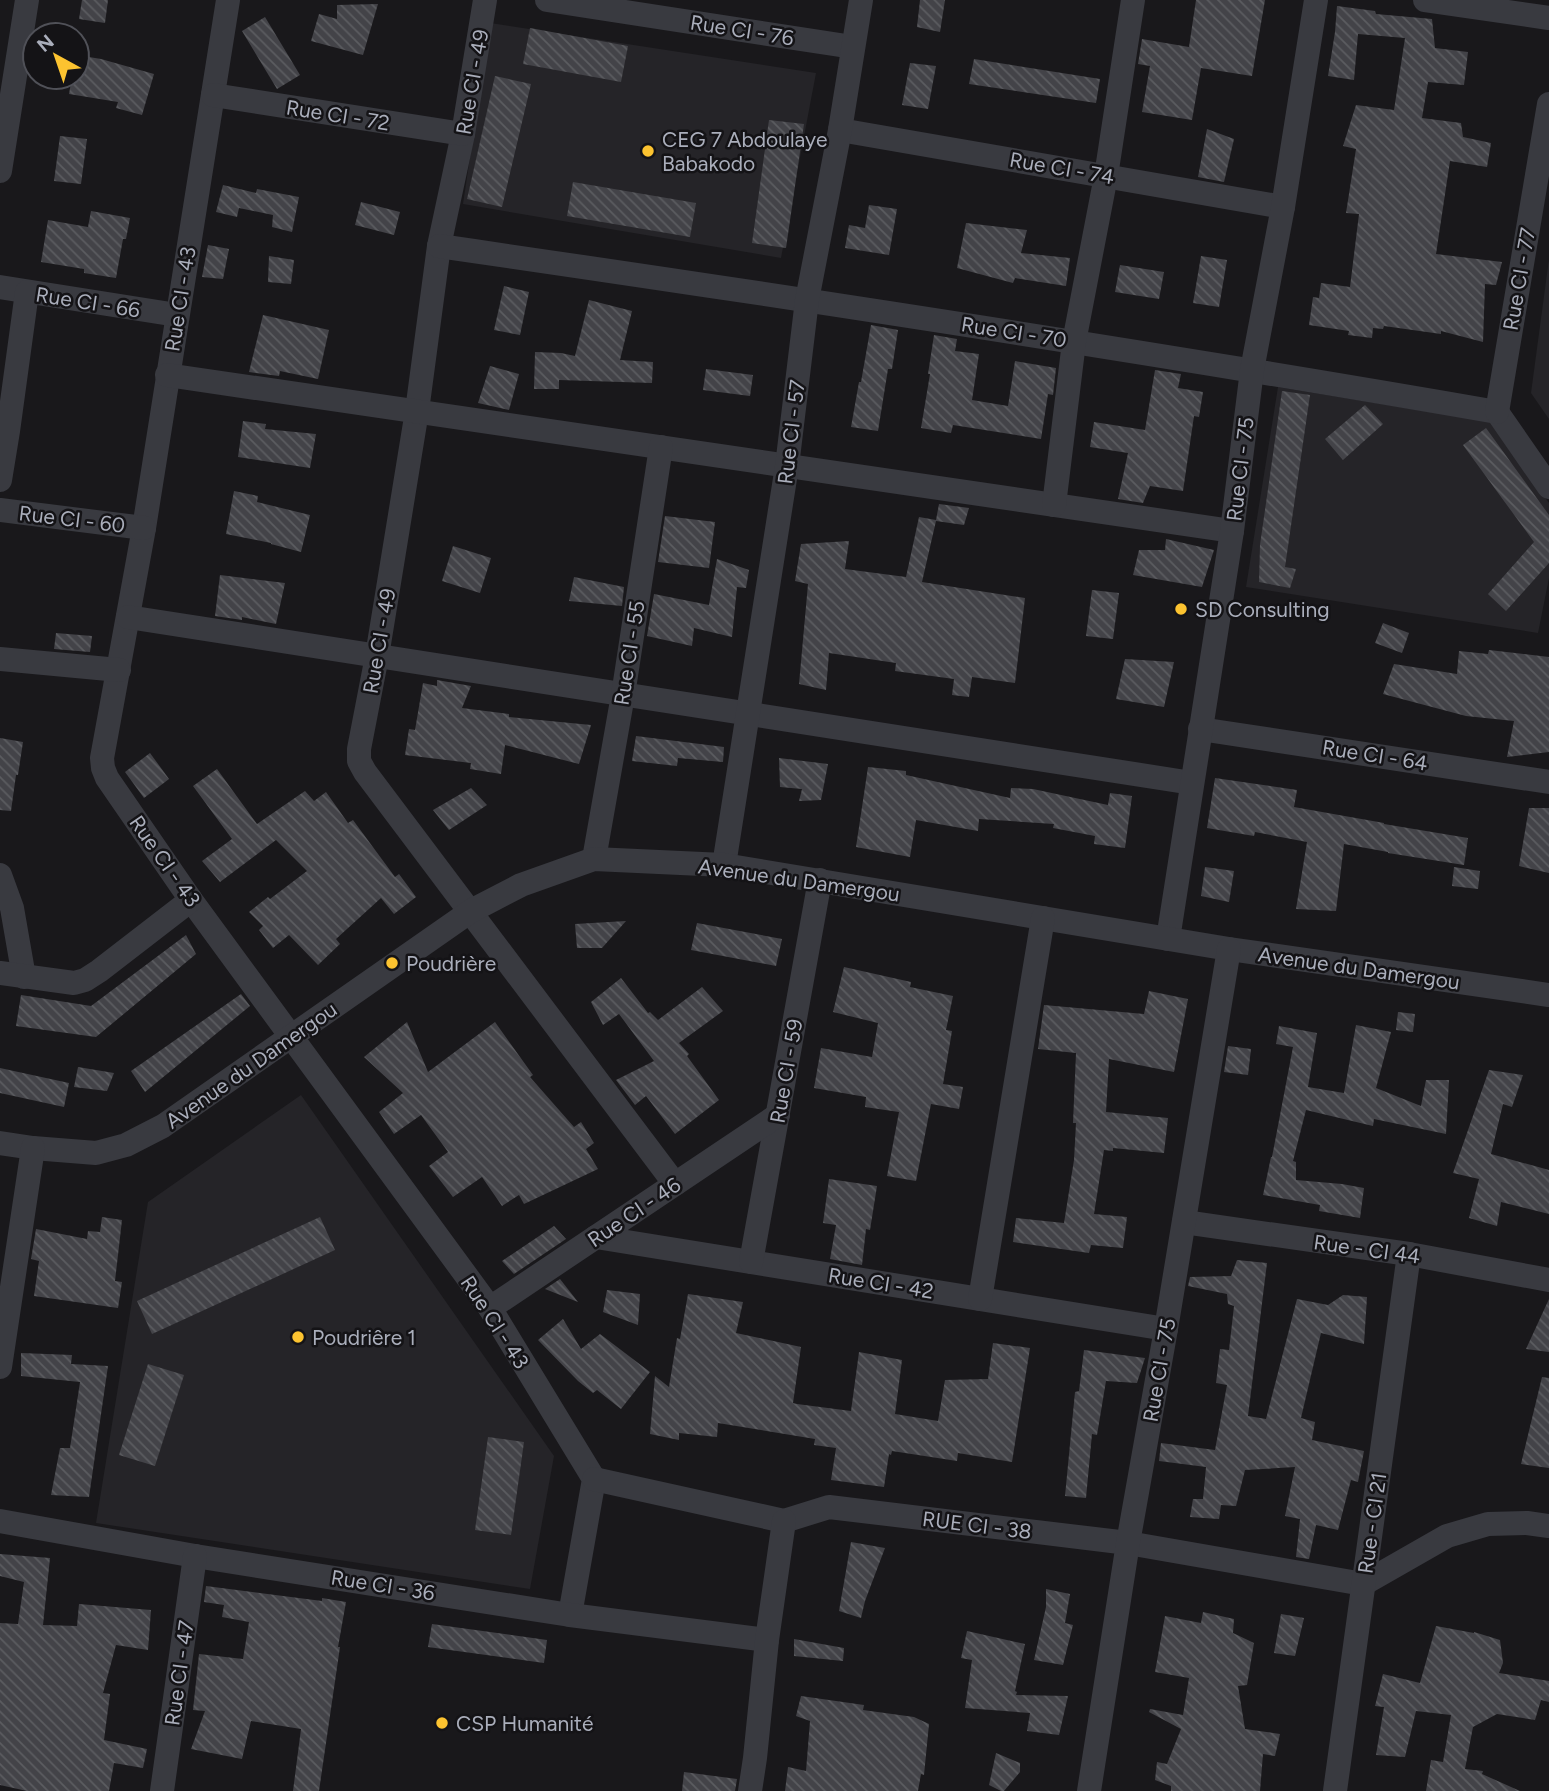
<svg xmlns="http://www.w3.org/2000/svg" width="1549" height="1791" font-family="Figtree,sans-serif">
<defs>
<pattern id="building-back-hatch" width="6" height="6" patternUnits="userSpaceOnUse" patternTransform="scale(1.75)"><rect width="6" height="6" fill="#434348"/><path d="M-1 5l2 2M0 0l6 6M5-1l2 2" fill="none" stroke="#5b5c60"/></pattern>
</defs>
<rect width="100%" height="100%" fill="#19181b"/>
<!-- built -->
<g fill="#252428">
<path d="M490 23 816 73 781 258 463 204Z"/>
<path d="M1549 259V419L1531 393Z"/>
<path d="M1278 387 1492 422 1549 503V578L1538 633 1246 587Z"/>
<path d="M301 1095 554 1456 530 1589 96 1523 148 1202Z"/>
</g>
<!-- building -->
<g fill="url(#building-back-hatch)">
<path d="M82 0H108L105 23 79 19Z"/>
<path d="M920 0H945L940 32 917 27Z"/>
<path d="M1196 0H1265L1252 76 1201 68 1192 120 1142 112 1150 66 1138 64 1142 39 1189 47Z"/>
<path d="M378 4 363 55 311 41 319 14 337 19V5Z"/>
<path d="M1337 6 1375 11 1376 14 1432 19 1435 48 1468 52 1464 85 1428 82 1422 118 1461 123 1463 137 1491 143 1487 167 1450 161 1436 254 1502 262 1496 285 1485 284 1483 342 1441 331V334L1384 326 1383 329 1373 328 1372 338 1348 335 1349 331 1309 325 1313 297 1319 298 1321 283 1350 287 1359 214 1346 213 1356 149 1343 146 1356 105 1394 110 1405 38 1358 34 1354 80 1328 76 1335 32Z"/>
<path d="M265 17 300 75 277 89 242 31Z"/>
<path d="M530 28 628 46 621 82 523 64Z"/>
<path d="M77 55 101 59 154 74 142 115 116 108 118 102 69 94 72 77H77Z"/>
<path d="M974 59 1100 79 1096 103 969 84Z"/>
<path d="M910 63 936 66 928 109 902 105Z"/>
<path d="M495 76 531 84 502 207 467 199Z"/>
<path d="M769 120 804 124 786 248 752 243Z"/>
<path d="M1207 129 1234 139 1224 182 1198 177Z"/>
<path d="M60 136 87 139 81 184 54 181Z"/>
<path d="M573 182 696 203 690 237 567 216Z"/>
<path d="M223 185 256 193 257 189 299 197 292 232 272 227 273 215 239 208 237 217 216 212Z"/>
<path d="M361 202 400 212 394 235 355 225Z"/>
<path d="M869 205 897 209 889 255 845 248 849 225 865 228Z"/>
<path d="M91 211 130 218 126 239H123L116 278 84 273V269L41 262 48 220 88 227Z"/>
<path d="M966 223 1027 230 1021 253 1070 258 1066 286 1015 278 1013 283 957 268Z"/>
<path d="M208 245 229 249 223 279 202 277Z"/>
<path d="M269 256 294 260 291 284 268 282Z"/>
<path d="M1201 256 1227 260 1219 307 1193 303Z"/>
<path d="M1120 265 1164 272 1159 299 1115 292Z"/>
<path d="M504 286 529 292 520 335 494 330Z"/>
<path d="M589 300 632 311 620 360 653 362 652 383 559 380V389H534L535 352 561 353 575 356Z"/>
<path d="M263 315 329 330 318 379 280 371 279 376 249 372Z"/>
<path d="M871 325 898 330 892 369H888L878 431 851 427 859 382H861Z"/>
<path d="M934 335 957 339 955 351 979 354 972 400 1008 406 1015 361 1056 368 1053 395 1048 394 1041 439 953 425 951 433 921 428 930 374H928Z"/>
<path d="M490 366 519 374 509 410 478 403Z"/>
<path d="M706 369 753 375 750 396 703 390Z"/>
<path d="M1155 370 1181 374 1178 388 1203 392 1199 417 1194 416 1183 491 1150 486 1143 503 1118 499 1128 453 1090 447 1094 422 1145 430Z"/>
<path d="M1282 391 1310 395 1285 567 1296 569 1290 588 1259 582 1260 545Z"/>
<path d="M1365 405 1383 424 1343 460 1325 439Z"/>
<path d="M243 421 266 424 265 429 316 434 310 468 238 457Z"/>
<path d="M1486 428 1549 515V563L1506 611 1488 594 1534 542 1463 445Z"/>
<path d="M234 491 258 496 257 502 310 515 301 552 271 544V543L226 534Z"/>
<path d="M939 504 969 508 964 525 936 521 922 582 1025 598 1015 683 972 677 969 697 952 695 954 679 895 671 896 663 829 653 826 690 799 684 808 584 795 581 801 544 849 541 845 569 906 577 919 517 936 520Z"/>
<path d="M665 516 715 522 709 568 658 562Z"/>
<path d="M1166 539 1214 550 1202 587 1133 575 1139 550H1165Z"/>
<path d="M453 546 491 558 480 593 442 581Z"/>
<path d="M717 559 749 570 746 588 737 587 732 637 694 628 692 646 647 636 654 594 709 605Z"/>
<path d="M220 575 285 583 276 624 242 617V620L215 616Z"/>
<path d="M574 577 624 587 622 606 569 601Z"/>
<path d="M1092 590 1119 593 1113 639 1086 636Z"/>
<path d="M1383 623 1409 633 1402 653 1375 643Z"/>
<path d="M56 633 92 636 90 652 54 649Z"/>
<path d="M1489 650 1549 657V752L1507 757 1514 721 1466 716 1383 694 1394 664 1457 674 1459 651 1488 654Z"/>
<path d="M1125 659 1174 662 1164 707 1116 699Z"/>
<path d="M437 680 471 686 462 708 509 714V717L591 725 579 764 505 745 501 774 470 769 471 763 405 755 409 729 415 730 423 683 437 686Z"/>
<path d="M636 736 724 747 723 762 678 758 677 766 632 761Z"/>
<path d="M0 738 23 742 18 775H16L11 811 0 810Z"/>
<path d="M150 753 169 779 144 798 125 772Z"/>
<path d="M779 758 828 764 821 800 799 801 802 789 780 787Z"/>
<path d="M868 767 906 771V775L1010 798 1011 788 1033 789 1108 805 1110 793 1132 796 1125 848 1094 844 1095 836 1053 828 1054 824 979 819 978 831 916 820 910 857 856 847Z"/>
<path d="M217 769 257 824 305 791 314 801 326 792 348 823 353 820 395 877 399 874 416 897 394 914 381 898 336 939 340 944 318 965 289 935 273 948 259 930 263 926 249 912 268 897 270 899 307 871 276 840 220 882 202 861 232 839 193 786Z"/>
<path d="M1215 778 1297 790 1294 807 1384 823V824L1468 838 1464 865 1388 853V852L1344 844 1336 911 1296 909 1307 842 1255 832 1254 836 1207 828Z"/>
<path d="M471 788 487 805 449 830 433 810Z"/>
<path d="M1529 808H1549V873L1519 866Z"/>
<path d="M1205 867 1234 871 1229 902 1201 896Z"/>
<path d="M1454 867 1480 871 1478 889 1452 886Z"/>
<path d="M626 921 602 948H577L575 924Z"/>
<path d="M697 923 782 939 776 966 691 950Z"/>
<path d="M186 935 196 954 96 1037 16 1026 21 995 91 1006Z"/>
<path d="M844 967 911 982 910 987 953 996 946 1030 952 1031 943 1084 963 1087 959 1109 931 1104 916 1181 887 1176 899 1112 865 1107 866 1097 814 1088 821 1048 872 1057 878 1023 833 1012Z"/>
<path d="M621 978 648 1013 650 1012 658 1020 702 987 723 1011 679 1043 689 1054 687 1056 719 1100 675 1134 646 1096 635 1105 616 1080 654 1061 619 1014 603 1025 591 1002Z"/>
<path d="M1149 991 1188 999 1174 1072 1109 1059 1106 1112 1168 1118 1164 1153 1113 1148V1151L1104 1150 1094 1214 1127 1217 1123 1248 1091 1245 1089 1253 1013 1242 1016 1218 1064 1223 1074 1160 1076 1123H1073L1076 1053 1038 1049 1044 1005 1144 1014Z"/>
<path d="M241 994 250 1006 145 1092 131 1071Z"/>
<path d="M1398 1012 1415 1014 1413 1032 1396 1030Z"/>
<path d="M407 1022 428 1072 495 1022 533 1075 530 1077 574 1127 581 1122 594 1143 586 1149 598 1169 524 1204 519 1195 502 1206 482 1177 453 1197 429 1166 448 1152 421 1115 394 1134 379 1112 403 1093 364 1057Z"/>
<path d="M1356 1025 1391 1032 1376 1088 1421 1106 1426 1080H1449L1446 1134 1374 1119 1373 1126 1306 1110 1293 1161 1296 1162V1180L1342 1184 1364 1188 1360 1218 1319 1211 1320 1205 1263 1195 1271 1157H1272L1293 1047 1276 1044 1279 1026 1317 1033 1308 1087 1344 1093Z"/>
<path d="M1228 1046 1251 1049 1248 1075 1224 1072Z"/>
<path d="M78 1067 114 1073 107 1091 74 1087Z"/>
<path d="M0 1068 69 1083 64 1107 0 1093Z"/>
<path d="M1489 1070 1523 1075 1512 1107 1503 1104 1491 1154 1549 1170V1214L1501 1202 1497 1226 1469 1218 1479 1179 1453 1173Z"/>
<path d="M829 1179 877 1186 870 1230 866 1229 862 1265 830 1259 836 1225 823 1223Z"/>
<path d="M102 1217 122 1220 115 1281 122 1282 118 1308 34 1296 39 1261 31 1259 36 1229 87 1239 88 1231 100 1232Z"/>
<path d="M320 1217 335 1250 152 1334 137 1301Z"/>
<path d="M554 1226 566 1239 514 1274 502 1261Z"/>
<path d="M1237 1260 1267 1263 1248 1416 1266 1419 1297 1299 1328 1305 1343 1295 1367 1297 1364 1344 1321 1333 1301 1418 1315 1422 1312 1440 1364 1451 1358 1482 1351 1480 1338 1530 1316 1525 1309 1559 1296 1557 1300 1519 1285 1516 1295 1467 1245 1470 1236 1506 1221 1505 1219 1519 1190 1517 1193 1499H1203L1206 1467 1159 1461 1161 1443 1215 1450 1227 1385 1216 1383 1220 1349 1229 1350 1234 1306 1228 1304 1227 1294 1188 1286 1190 1277 1231 1276Z"/>
<path d="M560 1279 578 1302 545 1289Z"/>
<path d="M607 1290 640 1294 638 1325 603 1312Z"/>
<path d="M688 1294 743 1302 736 1333 801 1347 793 1403 797 1404 851 1411 859 1352 902 1360 895 1414 938 1421 945 1380 988 1379 993 1343 1030 1348 1012 1462 958 1453 957 1461 892 1451 891 1455 889 1454 884 1487 831 1480 836 1448 814 1445 815 1439 718 1423 717 1437 679 1433V1440L650 1434 655 1376 669 1387 677 1338 680 1339Z"/>
<path d="M1549 1299V1352L1526 1349Z"/>
<path d="M563 1319 581 1349 600 1334 650 1372 621 1409 597 1390 593 1393 578 1381 538 1340Z"/>
<path d="M1084 1350 1145 1358 1137 1383 1106 1381 1097 1435 1092 1434 1086 1498 1065 1496 1075 1392 1079 1391Z"/>
<path d="M21 1353 72 1355 71 1364 108 1366 89 1497 51 1495 60 1448H70L80 1382 21 1376Z"/>
<path d="M148 1364 184 1375 155 1466 119 1455Z"/>
<path d="M1542 1377 1549 1378V1468L1521 1464Z"/>
<path d="M488 1437 524 1442 511 1535 475 1530Z"/>
<path d="M851 1542 885 1548 865 1601 861 1618 839 1611Z"/>
<path d="M0 1554 50 1558 43 1625 77 1626 79 1604 151 1610 148 1650 116 1645 103 1693 110 1694 104 1740 147 1749 143 1768 114 1763 109 1791H27L0 1785V1623L18 1624 24 1582 0 1576Z"/>
<path d="M206 1586 322 1601V1598L346 1602 338 1647H340L319 1791H293L301 1729 251 1721 242 1759 191 1749 205 1711 193 1710 199 1654 243 1659 249 1622 222 1617 224 1605 204 1602Z"/>
<path d="M1046 1589 1070 1594 1065 1623 1073 1625 1063 1665 1034 1660 1046 1607Z"/>
<path d="M1203 1612 1234 1619 1233 1633 1254 1643 1247 1685 1238 1686 1245 1729 1280 1734 1275 1756 1263 1754 1260 1791H1171V1786L1155 1780 1157 1762 1167 1764 1181 1729 1149 1712 1150 1709 1183 1715 1189 1678 1155 1672 1165 1616 1201 1623Z"/>
<path d="M1281 1614 1304 1618 1295 1656 1274 1653Z"/>
<path d="M432 1624 547 1640 544 1663 428 1647Z"/>
<path d="M1436 1626 1474 1633V1632L1500 1640 1503 1663 1499 1673 1549 1681V1702L1541 1700 1535 1720 1497 1714 1473 1727 1465 1769 1483 1771 1482 1774 1520 1791H1426L1431 1760 1443 1762 1451 1715 1416 1711 1405 1757 1376 1755 1384 1707 1375 1706 1383 1674 1420 1683Z"/>
<path d="M967 1631 1025 1644 1015 1691 1017 1692 1016 1695 1068 1696 1059 1735 1027 1731 1030 1713 965 1708 972 1660 961 1658Z"/>
<path d="M794 1639 844 1648 843 1661 794 1656Z"/>
<path d="M801 1696 864 1705 863 1710 914 1717 929 1724 924 1775 921 1774 918 1791H785L788 1767 806 1771 810 1721 796 1716Z"/>
<path d="M996 1753 1020 1763V1772L1004 1791H1001L989 1785Z"/>
<path d="M684 1772 737 1779 735 1791H682Z"/>
</g>
<g fill="none" stroke-linecap="round" stroke-linejoin="round">
<!-- minor -->
<g stroke="#393a40" stroke-width="24">
<path d="M228 0 144 528 102 758 103 768 107 778 191 900 490 1308 594 1479 570 1615"/>
<path d="M485 0 463 134 439 246 417 411 377 656 359 749V761L365 772 675 1184"/>
<path d="M547 0 853 47"/>
<path d="M1425 0 1549 18"/>
<path d="M213 95 463 134"/>
<path d="M840 130 1283 207"/>
<path d="M0 171 27 0"/>
<path d="M439 246C792 297 1145 351 1497 412L1549 487"/>
<path d="M0 287 177 315"/>
<path d="M167 375 1232 531"/>
<path d="M1497 412 1549 104"/>
<path d="M0 480 8 431 27 292"/>
<path d="M1054 505 1074 342 1106 176 1133 0"/>
<path d="M0 510 144 528"/>
<path d="M128 617 1192 783"/>
<path d="M0 659 119 670"/>
<path d="M1200 729 1549 782"/>
<path d="M594 859 623 695 661 447"/>
<path d="M724 865 787 466 807 300 840 130 861 0"/>
<path d="M0 875 12 908 24 977"/>
<path d="M1168 939 1232 531 1252 370 1283 207 1316 0"/>
<path d="M0 973 74 983 85 980 99 971 191 900"/>
<path d="M0 1143 33 1148 96 1153 126 1145 163 1126 471 911 521 885 594 859 724 865 1229 949 1549 995"/>
<path d="M1184 1222 1409 1254 1549 1280"/>
<path d="M596 1237 1166 1329"/>
<path d="M751 1262 820 880"/>
<path d="M980 1299 1043 918"/>
<path d="M490 1308 778 1115"/>
<path d="M0 1367 33 1148"/>
<path d="M594 1479 784 1521 829 1507 1128 1543 1363 1584 1447 1536 1488 1524 1527 1523 1549 1526"/>
<path d="M0 1521 195 1556 570 1615 767 1640"/>
<path d="M162 1791 195 1556"/>
<path d="M750 1791 755 1758 767 1640 784 1521"/>
<path d="M1089 1791 1128 1543 1166 1329 1229 949"/>
<path d="M1335 1791 1409 1254"/>
</g>
</g>
<!-- markers -->
<g fill="#fcc330" stroke="#141316" stroke-width="2.5">
<circle cx="648" cy="151" r="7"/>
<circle cx="1181" cy="609" r="7"/>
<circle cx="392" cy="963" r="7"/>
<circle cx="298" cy="1337" r="7"/>
<circle cx="442" cy="1723" r="7"/>
</g>
<g text-anchor="middle" dominant-baseline="central" stroke-width="5" stroke-linejoin="round" paint-order="stroke">
<!-- street labels -->
<g font-size="21" fill="#aaaebb" stroke="#141316">
<text transform="translate(742 30) rotate(9)">Rue CI - 76</text>
<text transform="translate(472 82) rotate(-80)">Rue CI - 49</text>
<text transform="translate(338 115) rotate(9)">Rue CI - 72</text>
<text transform="translate(1062 168) rotate(10)">Rue CI - 74</text>
<text transform="translate(1519 279) rotate(-80)">Rue CI - 77</text>
<text transform="translate(180 299) rotate(-81)">Rue CI - 43</text>
<text transform="translate(88 302) rotate(9)">Rue CI - 66</text>
<text transform="translate(1014 332) rotate(9)">Rue CI - 70</text>
<text transform="translate(791 432) rotate(-83)">Rue CI - 57</text>
<text transform="translate(1240 469) rotate(-83)">Rue CI - 75</text>
<text transform="translate(72 519) rotate(7)">Rue CI - 60</text>
<text transform="translate(379 641) rotate(-80)">Rue CI - 49</text>
<text transform="translate(629 653) rotate(-81)">Rue CI - 55</text>
<text transform="translate(1375 755) rotate(9)">Rue CI - 64</text>
<text transform="translate(165 861) rotate(55)">Rue CI - 43</text>
<text transform="translate(799 880) rotate(8)">Avenue du Damergou</text>
<text transform="translate(1359 968) rotate(8)">Avenue du Damergou</text>
<text transform="translate(251 1065) rotate(-35)">Avenue du Damergou</text>
<text transform="translate(786 1071) rotate(-80)">Rue CI - 59</text>
<text transform="translate(634 1212) rotate(-34)">Rue CI - 46</text>
<text transform="translate(1367 1249) rotate(8)">Rue - CI 44</text>
<text transform="translate(881 1283) rotate(9)">Rue CI - 42</text>
<text transform="translate(495 1322) rotate(57)">Rue CI - 43</text>
<text transform="translate(1159 1370) rotate(-80)">Rue CI - 75</text>
<text transform="translate(1372 1523) rotate(-82)">Rue - CI 21</text>
<text transform="translate(977 1525) rotate(7)">RUE CI - 38</text>
<text transform="translate(383 1585) rotate(9)">Rue CI - 36</text>
<text transform="translate(179 1673) rotate(-82)">Rue CI - 47</text>
</g>
<!-- poi labels -->
<g font-size="21" fill="#aaaebb" stroke="#141316" text-anchor="start">
<text x="662" y="139">CEG 7 Abdoulaye<tspan x="662" dy="24">Babakodo</tspan></text>
<text x="1195" y="609">SD Consulting</text>
<text x="406" y="963">Poudrière</text>
<text x="312" y="1337">Poudriêre 1</text>
<text x="456" y="1723">CSP Humanité</text>
</g>
</g>
<!-- north arrow -->
<g transform="translate(56 56) rotate(320)"><circle r="33" fill="#141316" stroke="#505158" stroke-width="2"/>
<path d="M0-5L12 26L0 18L-12 26Z" fill="#fcc330"/>
<text y="-10" font-size="19" font-weight="bold" text-anchor="middle" fill="#aaaebb">N</text>
</g>
</svg>
